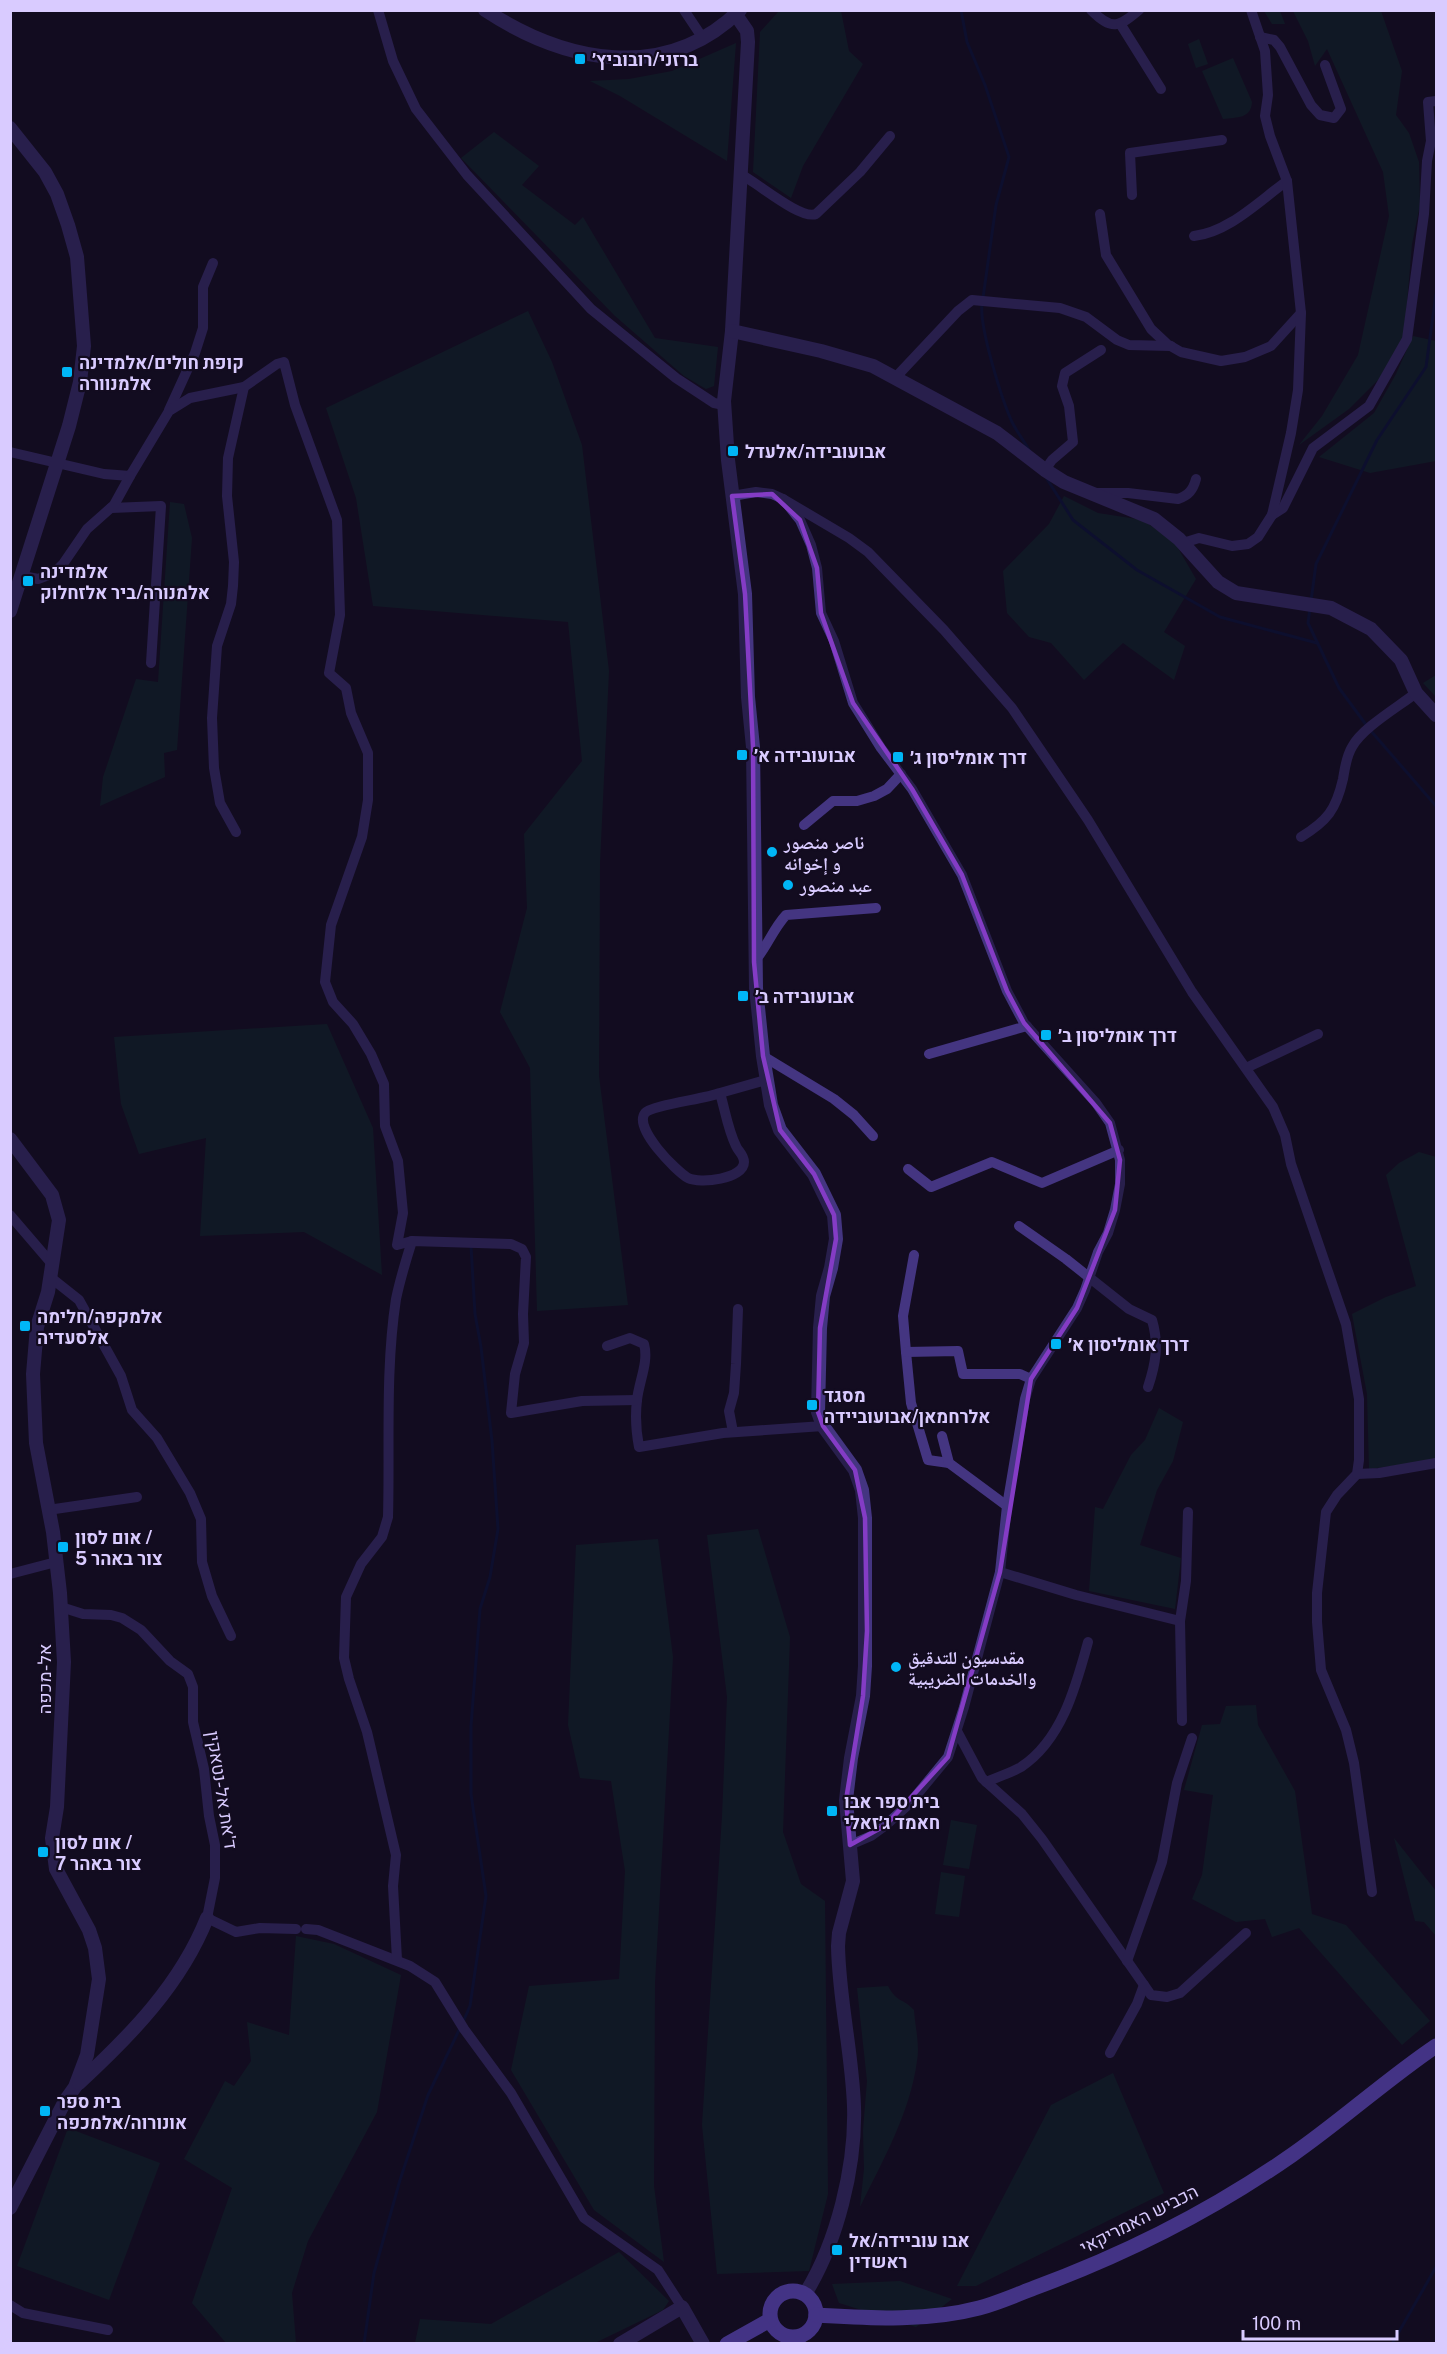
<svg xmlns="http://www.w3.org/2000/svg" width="1447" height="2354" font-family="'Public Sans','Noto Naskh Arabic',Heebo,sans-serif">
<rect width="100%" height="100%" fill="#130c20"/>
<!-- green -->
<g fill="#0f272a">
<path d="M779 11H841L849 51 863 64 803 166 791 198 753 172 760 32Z"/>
<path d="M1264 11H1280L1285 24H1272Z"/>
<path d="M1293 11H1381L1402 71 1396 115 1409 133 1419 162 1420 205 1412 244 1404 338 1378 380 1349 409 1299 445 1322 416 1358 355 1389 216 1383 172 1327 49 1315 66 1308 41Z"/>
<path d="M1199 39 1208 64 1196 68 1188 44Z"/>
<path d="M736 43 727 161 620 96 590 81 629 79 672 71Z"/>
<path d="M1233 58 1252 102C1251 119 1237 117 1223 119L1202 71Z"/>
<path d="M494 132 539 166 522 185 575 225 583 217 655 338 718 347 714 386 706 389 684 376 615 316 461 158Z"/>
<path d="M528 311 552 362 582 445 609 671 600 863 599 1076 628 1305 537 1311 530 1068 500 1012 527 908 524 834 582 761 568 622 373 606 356 498 326 408Z"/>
<path d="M1413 336 1436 341V461L1370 473 1319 457 1374 413 1396 374Z"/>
<path d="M1064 496 1098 513 1143 520 1175 543 1196 579 1164 632 1185 646 1174 680 1123 643 1084 680 1051 643 1029 637 1007 613 1003 571 1049 524Z"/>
<path d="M170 502 184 504 192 538 177 750 164 753 165 777 100 806 103 777 136 679 158 682Z"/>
<path d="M1436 675V697L1423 683Z"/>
<path d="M327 1024 373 1128 382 1275 304 1232 200 1236 206 1138 139 1154 121 1104 114 1037Z"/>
<path d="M1419 1152 1436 1157V1460L1369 1469 1367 1394 1352 1314 1386 1297 1416 1286 1386 1175 1399 1163Z"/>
<path d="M1159 1408 1183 1422 1173 1461 1157 1490 1140 1545 1181 1558 1175 1609 1089 1591 1095 1507 1103 1509 1131 1455 1145 1440Z"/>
<path d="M758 1529 790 1637 783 1832 801 1884 825 1901 828 2194 809 2271 717 2274 702 2125 722 1816 727 1697 707 1535Z"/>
<path d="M658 1539 673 1657 655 1983 654 2186 664 2262 594 2210 511 2070 529 1986 619 1979 625 1871 611 1781 580 1778 568 1725 576 1545Z"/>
<path d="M1256 1705 1258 1725 1295 1791 1312 1914 1346 1925 1430 2021 1402 2045 1299 1928 1272 1937 1265 1919 1236 1922 1192 1899 1202 1875 1213 1795 1184 1790 1202 1725 1220 1724 1226 1706Z"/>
<path d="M951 1820 977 1825 969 1869 943 1865Z"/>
<path d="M1394 1838 1436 1891V1936L1424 1922 1415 1921Z"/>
<path d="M941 1872 965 1876 959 1917 935 1914Z"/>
<path d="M296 1936 334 1944 401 1975 377 2112 308 2241 292 2293 296 2343H226L192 2303 232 2188 184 2159 225 2081 234 2086 251 2061 247 2022 289 2035Z"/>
<path d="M888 1986C897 2003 903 1998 914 2010 915 2026 920 2045 917 2061 910 2113 883 2160 860 2207L864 2169 863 2130 867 2081 857 1988Z"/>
<path d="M1113 2073 1164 2193 976 2286H957L1051 2105Z"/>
<path d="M68 2128 160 2163 109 2300 17 2266Z"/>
<path d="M619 2252 669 2301 663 2310 595 2343H415L420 2319 491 2324Z"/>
<path d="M900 2281 952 2299 916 2327 839 2303 832 2284Z"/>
</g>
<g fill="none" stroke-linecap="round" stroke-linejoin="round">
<!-- stream -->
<g stroke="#07123e" stroke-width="3">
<path d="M961 10 967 42 985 85 1009 157 996 205 983 298"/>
<path d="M982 304C979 327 1002 400 1012 422 1017 432 1024 441 1029 450"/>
<path d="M1047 479 1073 520 1137 570 1220 617 1317 643"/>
<path d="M1311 601 1316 564 1377 440 1426 367 1436 294"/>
<path d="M1310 608 1308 623 1339 688 1367 726"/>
<path d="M1371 731 1436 806"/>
<path d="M463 2022 470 2006 486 1896 471 1794V1726L480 1609 490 1577 498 1529 492 1441 481 1347 475 1314 471 1246"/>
<path d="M364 2344 374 2273 400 2180 428 2095 460 2028"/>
<path d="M1392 2344 1436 2267"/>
</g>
<!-- minor -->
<g stroke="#443581" stroke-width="10">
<path d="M378 10 393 61 416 109 467 175 591 309 676 378 714 403 724 405"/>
<path d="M684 10 702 37"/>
<path d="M1091 10C1112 31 1119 27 1139 10"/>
<path d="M1121 25 1161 89"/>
<path d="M1260 37 1274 40 1280 47 1311 105 1320 115 1334 118 1341 109 1325 65"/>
<path d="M740 174C757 182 800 220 816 214L860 172 890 136"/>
<path d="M1132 195 1130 153 1222 140"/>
<path d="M1100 214 1106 255 1151 329 1167 344 1181 352 1221 361 1245 357 1271 346 1301 313"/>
<path d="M1194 236C1229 232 1259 201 1287 181"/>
<path d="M895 378 958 311 972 300 1060 308 1086 317 1117 340 1129 345 1171 346"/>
<path d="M169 410 195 353 203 328V287L213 263"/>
<path d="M10 452 104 474 130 476 169 411 190 398 244 387"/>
<path d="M1045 470 1052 460 1073 442 1069 406 1062 386 1065 373 1101 350"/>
<path d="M1095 493H1128L1178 499C1189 495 1193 490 1196 479"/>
<path d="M732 496 756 492 772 494 783 499 800 520 811 545 817 568 821 613 834 641 853 703 881 748 912 789 962 875 1007 991 1024 1023 1096 1103 1110 1123 1120 1160V1184L1115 1210 1108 1233 1098 1252 1085 1290 1077 1308 1031 1379 1025 1399 1007 1506 1000 1572 964 1707 948 1757 910 1803 886 1825 871 1836 850 1845"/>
<path d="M783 499 849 538 868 552 944 630 1012 708 1088 820 1192 992 1273 1107 1285 1135 1291 1164 1346 1324 1359 1399V1460L1357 1474 1337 1495 1326 1512 1317 1593V1622L1321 1670 1346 1730 1354 1763 1372 1892"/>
<path d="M111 508 161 506 151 663"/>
<path d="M1272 515 1283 508 1313 448 1369 406 1407 339 1424 214 1427 161 1431 141 1428 102 1436 101"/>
<path d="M1183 543 1199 538 1232 546 1248 544 1258 537 1272 515 1291 433 1298 390 1301 313 1287 181 1270 136 1265 116 1268 95 1265 51 1251 10"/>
<path d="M23 576 38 579 54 573 63 564 87 529 114 505 130 476"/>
<path d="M804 825 833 801H857L874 796 887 789 901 774"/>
<path d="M236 832 220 803 214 768 212 718 217 646 231 604 233 586 234 562 227 496 228 458 244 387 277 364 284 362 295 405 337 520 340 615 329 673 346 688 351 713 368 753V800L362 837 331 925 325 982 333 1002 353 1024 371 1054 384 1084 385 1126 398 1161 403 1213 397 1245 412 1241"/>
<path d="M1301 837C1327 821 1336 810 1343 779 1345 768 1346 757 1352 747 1362 728 1398 707 1416 693"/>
<path d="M754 962C767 947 773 929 786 915L876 908"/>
<path d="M929 1054 1027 1026"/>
<path d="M763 1056 834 1099 854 1115 873 1136"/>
<path d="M1246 1068 1318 1034"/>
<path d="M720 1093C705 1099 652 1105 645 1113 633 1128 676 1171 688 1178 700 1184 744 1179 744 1162 744 1155 738 1151 736 1146 728 1130 725 1110 720 1093L766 1080"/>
<path d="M908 1169 931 1187 992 1162 1042 1183 1119 1150"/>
<path d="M10 1215 52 1264"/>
<path d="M1019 1226 1066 1259 1129 1309 1152 1320C1159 1344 1156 1363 1148 1387"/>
<path d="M914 1255 903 1316 906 1352 911 1403 928 1460 949 1463"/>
<path d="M50 1277 79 1300 121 1376 132 1410 157 1438 190 1493 201 1519 202 1562 212 1596 231 1636"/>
<path d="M607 1346 630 1338 644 1344C649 1362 639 1381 637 1400 635 1416 636 1431 639 1447L723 1433 823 1426"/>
<path d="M906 1352 958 1351 963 1374H1020L1031 1379"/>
<path d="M733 1432 729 1411 734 1393 736 1364 738 1309"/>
<path d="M942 1436 949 1463 1007 1506"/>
<path d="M1357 1474 1379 1473 1436 1463"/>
<path d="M48 1510 137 1497"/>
<path d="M1000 1572 1076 1595 1180 1621 1186 1581 1188 1512"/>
<path d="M10 1574 56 1562"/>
<path d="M61 1607 83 1614 111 1615 122 1618 141 1630 170 1661 188 1674 193 1687V1722L204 1769 209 1816 215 1845V1878L207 1918 236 1932 260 1928 296 1929"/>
<path d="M1180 1621 1182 1721"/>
<path d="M957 1731 982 1778 1022 1814 1042 1839 1151 1995 1167 1997 1180 1993 1246 1933"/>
<path d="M986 1782C997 1777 1011 1773 1021 1767 1062 1740 1076 1686 1088 1642"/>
<path d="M306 1929 318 1930 410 1966 435 1982 464 2029 511 2093 584 2218 658 2270 682 2307"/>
<path d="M397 1960 393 1886 396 1855 367 1732 349 1679 344 1658 346 1597 361 1564 382 1537 388 1517C390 1445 385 1371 396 1299 400 1280 406 1260 412 1241L511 1244 522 1249 526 1257 523 1314 524 1343 515 1374 511 1413 582 1401 637 1400"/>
<path d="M1127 1961 1162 1862 1177 1783 1192 1738"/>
<path d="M1110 2053 1137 2004 1144 1985"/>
<path d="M10 2305 23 2313 108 2330"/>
</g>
<!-- tertiary -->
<g stroke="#443581" stroke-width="14">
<path d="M485 10C564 62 665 84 740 10"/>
<path d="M736 15 747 31 748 42 732 331 724 401 728 460 745 594 748 697 753 747 756 988 763 1056 771 1105 780 1130 814 1174 834 1215 836 1239 831 1268 823 1296 820 1328 818 1412 823 1426 855 1470 862 1490 865 1518V1666L863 1696 851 1758 846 1800 853 1881 839 1933 838 1946C839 2000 852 2052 854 2106 856 2166 837 2243 805 2294"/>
<path d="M10 128 45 172 57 194 68 225 77 257 84 346 80 382 69 426 10 611"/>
<path d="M732 331 821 351 873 366 997 433 1045 470 1064 482 1154 519 1179 539 1218 582 1236 593 1331 608 1371 629 1401 660 1416 693 1436 715"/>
<path d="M10 1139 52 1195 59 1220 48 1292 37 1327 33 1374 36 1443 53 1532 60 1593 64 1662 57 1807 52 1838 56 1869 89 1930 95 1948 99 1979 87 2055 75 2087 65 2101 10 2208"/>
<path d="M79 2083C130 2036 181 1984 207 1918"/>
<path d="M798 2337 799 2344"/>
<path d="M620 2344 682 2307 703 2344"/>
</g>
<!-- secondary -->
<g stroke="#7f62ff" stroke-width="15">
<circle cx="793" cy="2314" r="23"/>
<path d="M816 2315C870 2318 926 2322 979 2308 998 2303 1016 2295 1034 2288 1124 2255 1213 2210 1292 2155 1341 2121 1387 2079 1436 2046"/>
<path d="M727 2344 770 2320"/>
</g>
</g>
<!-- marked area -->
<path d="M0 0H1447V2354H0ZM772 494 800 520 817 568 821 613 853 703 912 789 962 875 1007 991 1024 1023 1110 1123 1120 1160 1115 1210 1077 1308 1031 1379 1000 1572 948 1757 886 1825 850 1845 846 1800 863 1696 867 1631 865 1518 855 1470 823 1426 818 1412 820 1328 836 1239 834 1215 814 1174 780 1130 763 1056 754 962 753 747 745 594 732 496Z" fill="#130c20" fill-opacity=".55" fill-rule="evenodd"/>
<path fill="none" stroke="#843cc5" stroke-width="4.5" stroke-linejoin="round" d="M772 494 800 520 817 568 821 613 853 703 912 789 962 875 1007 991 1024 1023 1110 1123 1120 1160 1115 1210 1077 1308 1031 1379 1000 1572 948 1757 886 1825 850 1845 846 1800 863 1696 867 1631 865 1518 855 1470 823 1426 818 1412 820 1328 836 1239 834 1215 814 1174 780 1130 763 1056 754 962 753 747 745 594 732 496Z"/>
<!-- markers -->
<g fill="#00b6f6" stroke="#130c20" stroke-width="2">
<rect x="574" y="53" width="12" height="12" rx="3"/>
<rect x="61" y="366" width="12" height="12" rx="3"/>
<rect x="727" y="445" width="12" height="12" rx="3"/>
<rect x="22" y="575" width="12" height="12" rx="3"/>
<rect x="736" y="749" width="12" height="12" rx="3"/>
<rect x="892" y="751" width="12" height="12" rx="3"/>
<circle cx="772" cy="852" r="6"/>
<circle cx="788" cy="885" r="6"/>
<rect x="737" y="990" width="12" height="12" rx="3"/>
<rect x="1040" y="1029" width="12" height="12" rx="3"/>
<rect x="19" y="1320" width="12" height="12" rx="3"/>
<rect x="1050" y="1338" width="12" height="12" rx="3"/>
<rect x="806" y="1399" width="12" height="12" rx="3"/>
<rect x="57" y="1541" width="12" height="12" rx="3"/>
<circle cx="896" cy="1667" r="6"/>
<rect x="826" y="1805" width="12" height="12" rx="3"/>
<rect x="37" y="1846" width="12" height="12" rx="3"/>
<rect x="39" y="2105" width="12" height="12" rx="3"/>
<rect x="831" y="2244" width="12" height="12" rx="3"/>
</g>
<g text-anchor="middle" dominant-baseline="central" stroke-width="4.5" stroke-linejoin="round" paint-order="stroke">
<!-- poi labels -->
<g font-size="18" font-weight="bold" fill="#d9cbff" stroke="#130c20" text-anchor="start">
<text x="592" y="59">ברזני/רובוביץ׳</text>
<text x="79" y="362">קופת חולים/אלמדינה<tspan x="79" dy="21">אלמנוורה</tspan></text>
<text x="745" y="451">אבועובידה/אלעדל</text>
<text x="40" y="571">אלמדינה<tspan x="40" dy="21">אלמנורה/ביר אלזחלוק</tspan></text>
<text x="754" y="755">אבועובידה א׳</text>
<text x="910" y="757">דרך אומליסון ג׳</text>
<text x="784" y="842">ناصر منصور<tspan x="784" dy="21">و إخوانه</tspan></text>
<text x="800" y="885">عبد منصور</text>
<text x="755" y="996">אבועובידה ב׳</text>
<text x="1058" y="1035">דרך אומליסון ב׳</text>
<text x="37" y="1316">אלמקפה/חלימה<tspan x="37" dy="21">אלסעדיה</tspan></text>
<text x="1068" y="1344">דרך אומליסון א׳</text>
<text x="824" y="1395">מסגד<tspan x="824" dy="21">אלרחמאן/אבועוביידה</tspan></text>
<text x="75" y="1537">אום לסון /<tspan x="75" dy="21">צור באהר 5</tspan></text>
<text x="908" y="1657">مقدسيون للتدقيق<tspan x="908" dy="21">والخدمات الضريبية</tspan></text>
<text x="844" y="1801">בית ספר אבו<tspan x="844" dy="21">חאמד ג׳זאלי</tspan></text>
<text x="55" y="1842">אום לסון /<tspan x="55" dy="21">צור באהר 7</tspan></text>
<text x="57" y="2101">בית ספר<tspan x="57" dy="21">אונורוה/אלמכפה</tspan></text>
<text x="849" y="2240">אבו עוביידה/אל<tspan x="849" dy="21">ראשדין</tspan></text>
</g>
<!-- street labels -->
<g font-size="18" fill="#d9cbff" stroke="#130c20">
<text transform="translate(44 1679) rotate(-90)">אל-מכפה</text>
<text transform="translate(222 1790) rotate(81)">ד'את אל-נטאקין</text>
<text transform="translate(1139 2219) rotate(-27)">הכביש האמריקאי</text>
</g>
</g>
<!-- border -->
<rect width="1447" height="2354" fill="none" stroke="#d9cbff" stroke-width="24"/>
<!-- scale -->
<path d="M1243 2330v9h154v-9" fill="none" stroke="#d9cbff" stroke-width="3"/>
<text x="1252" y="2330" font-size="18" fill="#d9cbff" stroke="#130c20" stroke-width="4.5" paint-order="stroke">100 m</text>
</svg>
